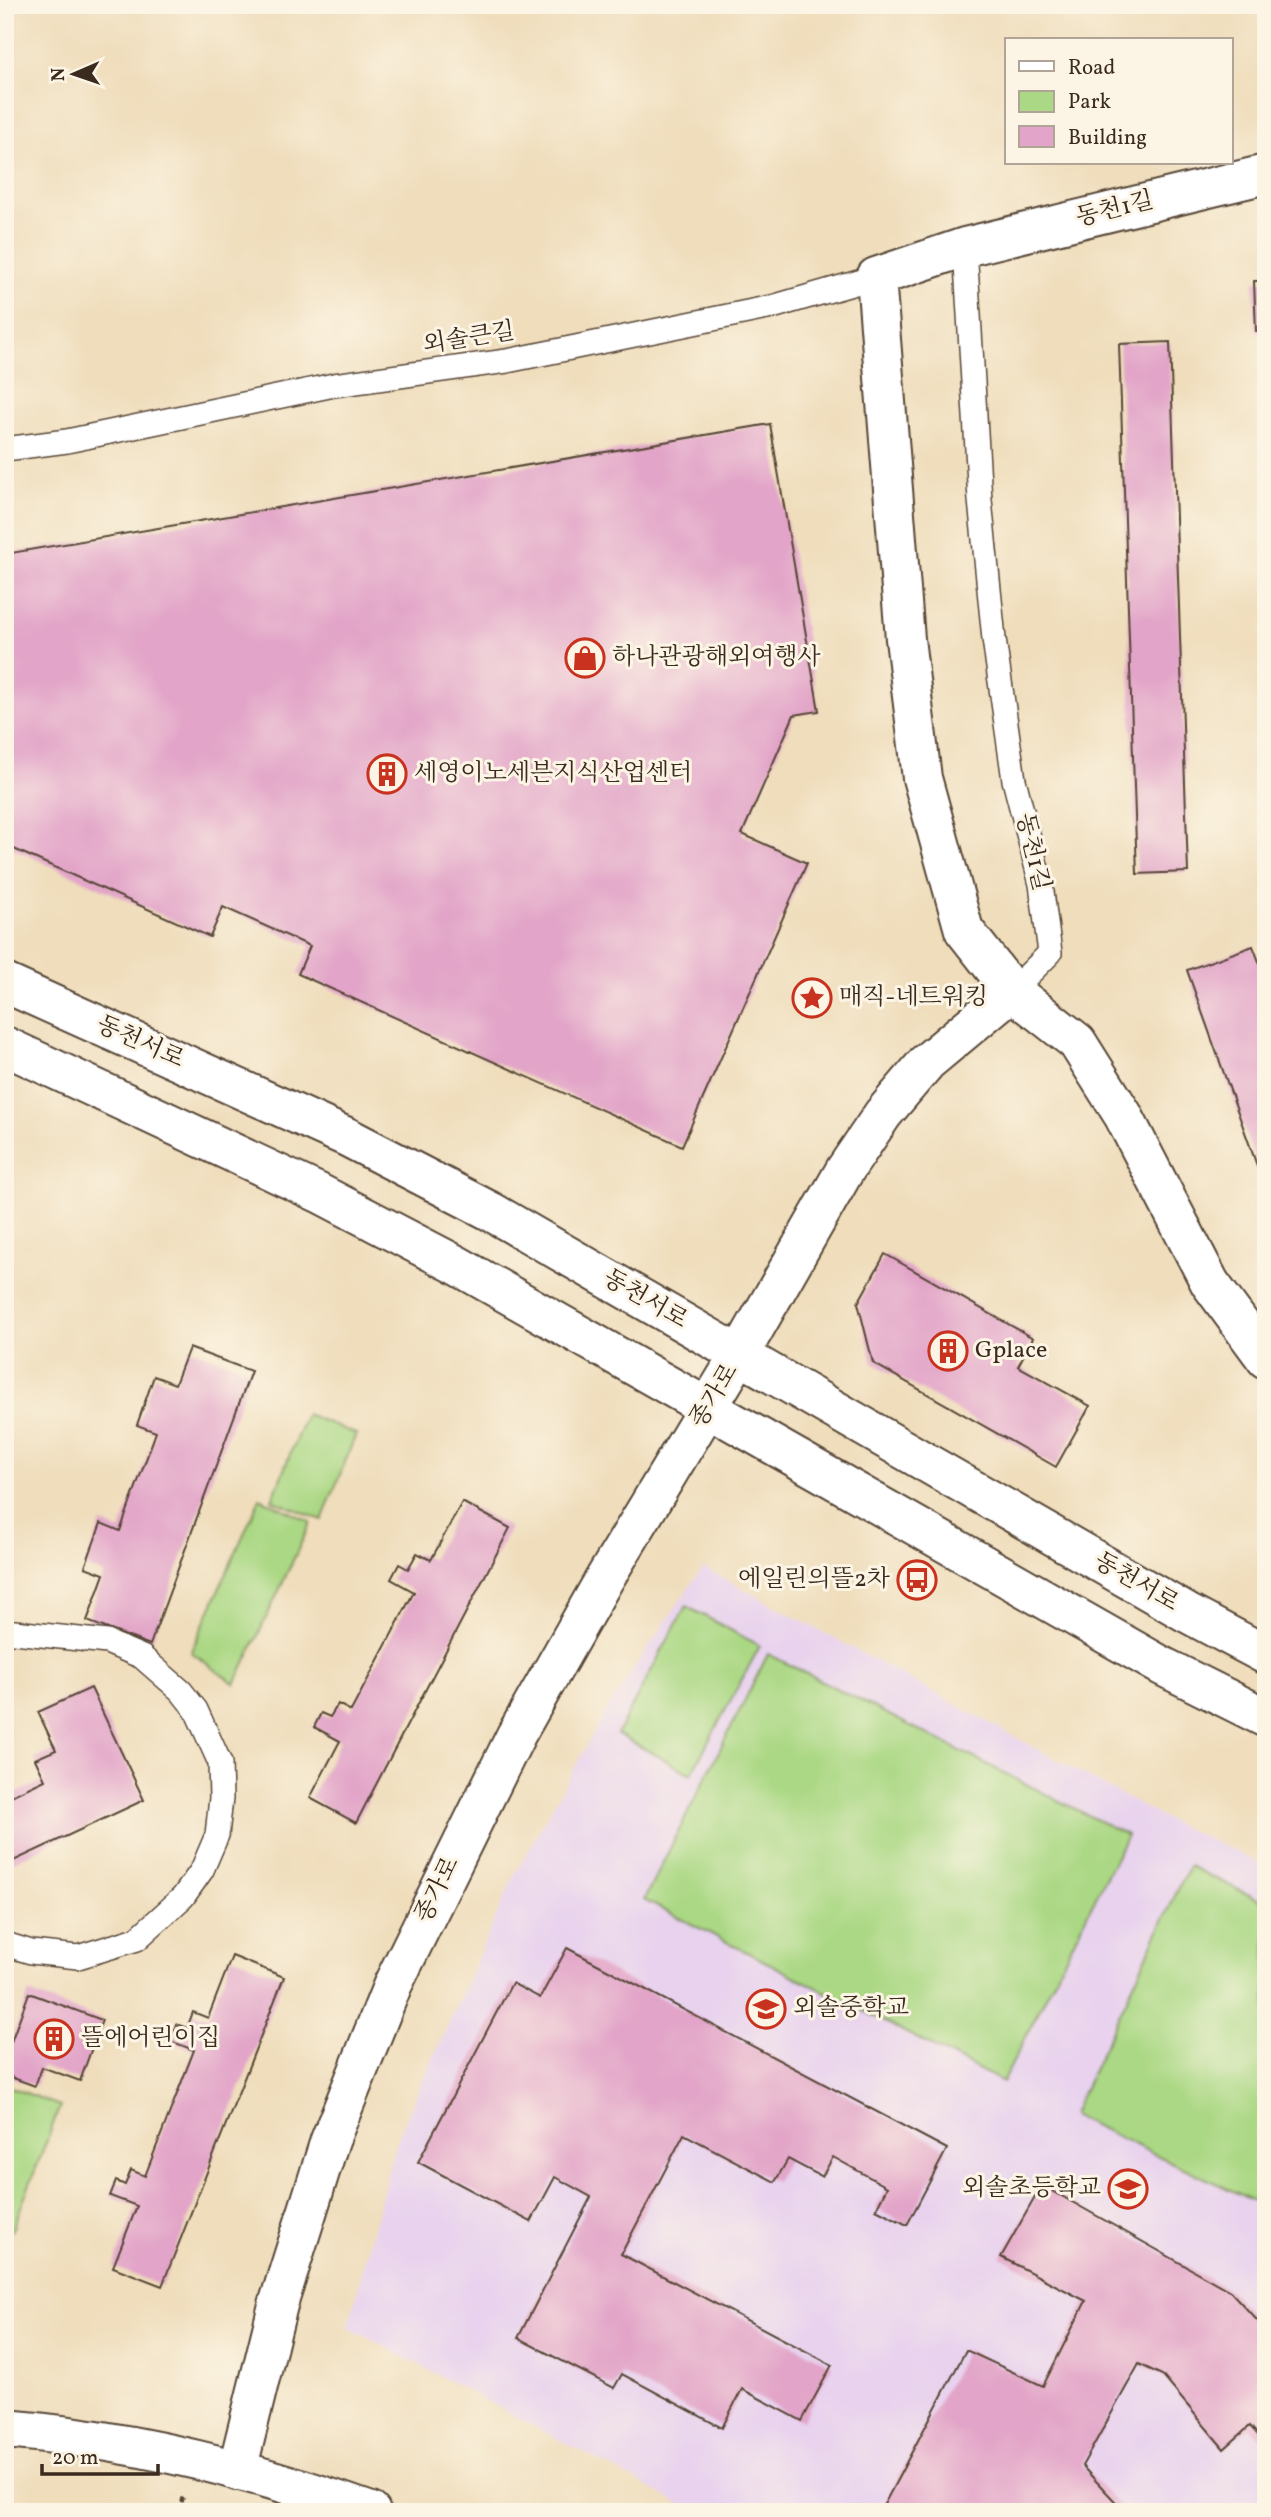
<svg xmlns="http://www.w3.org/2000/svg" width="1271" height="2517" font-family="Vollkorn,'Noto Serif KR',serif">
<rect width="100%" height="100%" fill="#fcf5e5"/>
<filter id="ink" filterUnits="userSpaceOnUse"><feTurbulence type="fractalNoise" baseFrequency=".0143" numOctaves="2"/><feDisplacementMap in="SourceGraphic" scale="14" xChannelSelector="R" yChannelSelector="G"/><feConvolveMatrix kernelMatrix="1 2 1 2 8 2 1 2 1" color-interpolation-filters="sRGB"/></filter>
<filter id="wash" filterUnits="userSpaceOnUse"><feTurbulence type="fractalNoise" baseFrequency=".00686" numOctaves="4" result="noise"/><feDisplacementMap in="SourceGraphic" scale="28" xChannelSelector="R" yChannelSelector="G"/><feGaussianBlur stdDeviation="1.57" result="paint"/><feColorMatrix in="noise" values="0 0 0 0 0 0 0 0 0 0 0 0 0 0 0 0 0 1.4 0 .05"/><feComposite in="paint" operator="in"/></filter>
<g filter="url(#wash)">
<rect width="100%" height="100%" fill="#efddbb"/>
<!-- built -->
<path fill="#e8d2ee" d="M703 1567 1167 1820 1266 1866V2512H695L348 2327 395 2144 515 1874 610 1704Z"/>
<!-- green -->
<g fill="#abd884" stroke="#738151" stroke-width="2">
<path d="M306 1414 356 1434 322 1520 272 1500Z"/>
<path d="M260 1498 311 1522 235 1684 191 1652Z"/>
<path d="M686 1606 760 1646 691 1774 617 1734Z"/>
<path d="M768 1654 1127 1835 1003 2082 644 1900Z"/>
<path d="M1189 1866 1266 1903V2207L1072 2115Z"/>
<path d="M5 2085 60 2106 12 2230 5 2233Z"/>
</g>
<g id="blocks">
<!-- building -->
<g fill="#e2a4c8">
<path d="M1254 281H1266V331H1256Z"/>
<path d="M1170 342 1188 872 1137 874 1119 344Z"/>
<path d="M770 424 819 711 794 715 742 834 807 863 682 1146 298 974 310 946 223 907 210 937 5 845V554Z"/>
<path d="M1253 946 1266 980V1183L1260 1174 1187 970Z"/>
<path d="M885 1254 1033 1338 1018 1366 1090 1406 1056 1467 873 1363 858 1303Z"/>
<path d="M189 1348 251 1371 150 1645 87 1621 104 1574 85 1567 101 1523 120 1531 156 1432 137 1425 154 1376 175 1384Z"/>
<path d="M462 1502 510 1528 356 1823 310 1798 340 1741 314 1727 321 1713 330 1717 338 1704 351 1711 414 1592 391 1579 399 1564 408 1569 417 1553 431 1560Z"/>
<path d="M91 1688 144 1800 5 1865V1788L9 1797 45 1780 35 1759 56 1750 38 1712Z"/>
<path d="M567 1948 947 2149 907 2225 876 2209 887 2187 833 2157 822 2177 788 2159 775 2182 684 2134 621 2254 832 2365 802 2421 742 2389 722 2428 622 2374 614 2388 518 2338 591 2197 555 2177 531 2222 418 2162 512 1983 540 1998Z"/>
<path d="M232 1956 284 1977 162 2286 113 2267 137 2206 110 2196 116 2181 125 2185 131 2170 145 2176 194 2050 170 2041 176 2024 187 2028 193 2012 208 2018Z"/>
<path d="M29 1993 102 2020 80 2081 42 2067 35 2086 5 2075V2058Z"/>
<path d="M1042 2185 1230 2291 1266 2330V2444L1250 2426 1224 2449 1162 2375 1139 2364 1082 2466 1125 2512H880L966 2350 1043 2386 1086 2301 1001 2257Z"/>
</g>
</g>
</g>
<g filter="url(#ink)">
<use href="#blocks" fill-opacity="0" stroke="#564536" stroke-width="2"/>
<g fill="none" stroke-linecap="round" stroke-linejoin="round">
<!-- lane casing -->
<g stroke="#564536" stroke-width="26">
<g id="lane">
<path d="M965 247 980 500 994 639 1014 780 1041 884 1050 953 1012 991"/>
<path d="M5 449 67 441 334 385 507 361 772 307 876 277"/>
<path d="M5 1631 107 1642 142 1657 181 1691 196 1710 220 1763 221 1798 217 1835 202 1870 183 1897 137 1939 78 1957 31 1952 5 1944"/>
</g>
</g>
<!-- street casing -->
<g stroke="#564536" stroke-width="42">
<g id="street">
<path d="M1266 174 965 247 876 277 905 639 922 778 964 930 1012 991 1077 1042 1123 1115 1210 1283 1266 1359"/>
<path d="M5 2429C129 2439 254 2470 371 2512"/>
<path d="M237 2471 278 2305 330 2140 393 1984 516 1735 605 1578 740 1354 845 1170 883 1114 927 1062 1012 991"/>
</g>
</g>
<!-- secondary casing -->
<g stroke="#564536" stroke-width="42">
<g id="secondary">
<path d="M5 983 347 1137 490 1211 1187 1613 1266 1655"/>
<path d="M5 1046 319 1193 455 1264 1162 1666 1266 1718"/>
</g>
</g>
<!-- path -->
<path stroke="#564536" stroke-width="4.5" stroke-dasharray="5 5" stroke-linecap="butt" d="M179 2512 183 2496"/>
<!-- lane -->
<use href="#lane" stroke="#fff" stroke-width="23"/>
<!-- street -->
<use href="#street" stroke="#fff" stroke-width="38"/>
<!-- secondary -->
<use href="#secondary" stroke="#fff" stroke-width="38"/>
</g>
</g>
<!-- icons -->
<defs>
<g id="shop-ring" transform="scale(2.0125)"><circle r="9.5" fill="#fcf5e5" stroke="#c8321e" stroke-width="1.5"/><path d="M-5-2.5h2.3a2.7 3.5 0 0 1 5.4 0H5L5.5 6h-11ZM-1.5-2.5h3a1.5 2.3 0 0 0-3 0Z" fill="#c8321e"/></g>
<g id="building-ring" transform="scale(2.0125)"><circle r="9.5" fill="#fcf5e5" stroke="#c8321e" stroke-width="1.5"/><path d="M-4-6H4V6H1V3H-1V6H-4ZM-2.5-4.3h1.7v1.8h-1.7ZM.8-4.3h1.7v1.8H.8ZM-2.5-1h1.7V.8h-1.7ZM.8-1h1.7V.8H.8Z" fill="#c8321e"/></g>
<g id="sight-ring" transform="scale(2.0125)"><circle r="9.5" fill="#fcf5e5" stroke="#c8321e" stroke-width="1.5"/><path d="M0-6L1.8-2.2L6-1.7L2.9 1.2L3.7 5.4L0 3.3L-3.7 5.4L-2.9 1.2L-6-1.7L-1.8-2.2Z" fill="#c8321e"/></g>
<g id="bus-ring" transform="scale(2.0125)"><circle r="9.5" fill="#fcf5e5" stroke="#c8321e" stroke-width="1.5"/><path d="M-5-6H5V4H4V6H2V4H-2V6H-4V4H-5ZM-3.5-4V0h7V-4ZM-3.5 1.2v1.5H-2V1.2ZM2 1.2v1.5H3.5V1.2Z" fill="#c8321e"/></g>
<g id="school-ring" transform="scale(2.0125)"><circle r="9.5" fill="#fcf5e5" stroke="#c8321e" stroke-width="1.5"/><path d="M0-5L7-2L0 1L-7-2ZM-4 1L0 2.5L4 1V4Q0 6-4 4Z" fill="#c8321e"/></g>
</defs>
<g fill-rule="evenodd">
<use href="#shop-ring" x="585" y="658"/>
<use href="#building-ring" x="387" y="774"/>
<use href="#sight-ring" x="812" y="998"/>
<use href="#building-ring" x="948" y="1351"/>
<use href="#bus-ring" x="917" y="1580"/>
<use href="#school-ring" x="766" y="2009"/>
<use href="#building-ring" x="54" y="2039"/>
<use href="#school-ring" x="1128" y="2189"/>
</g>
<g text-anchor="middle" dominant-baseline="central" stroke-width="6" stroke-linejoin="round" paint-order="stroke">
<!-- street labels -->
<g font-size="24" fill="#3b2a1e" stroke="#fcf5e5">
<text transform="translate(1115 210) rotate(-14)">동천1길</text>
<text transform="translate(469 339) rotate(-9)">외솔큰길</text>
<text transform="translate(1032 852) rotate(77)">동천1길</text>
<text transform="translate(140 1043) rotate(24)">동천서로</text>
<text transform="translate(645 1300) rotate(30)">동천서로</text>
<text transform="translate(715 1396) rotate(-59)">종가로</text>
<text transform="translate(1136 1583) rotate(30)">동천서로</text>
<text transform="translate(438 1890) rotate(-64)">종가로</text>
</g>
<!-- poi labels -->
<g font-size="24" fill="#3b2a1e" stroke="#fcf5e5" text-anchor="start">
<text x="612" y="658">하나관광해외여행사</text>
<text x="414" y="774">세영이노세븐지식산업센터</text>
<text x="839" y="998">매직-네트워킹</text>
<text x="975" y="1351">Gplace</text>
<text x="890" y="1580" text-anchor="end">에일린의뜰2차</text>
<text x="793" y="2009">외솔중학교</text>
<text x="81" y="2039">뜰에어린이집</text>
<text x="1101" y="2189" text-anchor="end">외솔초등학교</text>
</g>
</g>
<!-- margin -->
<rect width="1271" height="2517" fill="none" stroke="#fcf5e5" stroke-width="28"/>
<!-- legend -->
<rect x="1005" y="38" width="228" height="126" fill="#fcf5e5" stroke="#afa495" stroke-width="2"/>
<rect x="1019" y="61" width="35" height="10" fill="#ffffff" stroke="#afa495" stroke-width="2"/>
<text x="1068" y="74" font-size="21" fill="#3b2a1e">Road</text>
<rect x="1019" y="91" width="35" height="21" fill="#abd884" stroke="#afa495" stroke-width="2"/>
<text x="1068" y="108" font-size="21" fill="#3b2a1e">Park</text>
<rect x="1019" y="126" width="35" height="21" fill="#e2a4c8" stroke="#afa495" stroke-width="2"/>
<text x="1068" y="144" font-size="21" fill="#3b2a1e">Building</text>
<!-- north arrow -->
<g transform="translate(74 74) rotate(268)" stroke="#fcf5e5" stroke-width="5" paint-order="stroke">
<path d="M0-5L12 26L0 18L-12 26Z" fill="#3b2a1e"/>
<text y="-10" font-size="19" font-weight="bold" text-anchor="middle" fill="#3b2a1e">N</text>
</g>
<!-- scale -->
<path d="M42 2464v10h116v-10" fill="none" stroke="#3b2a1e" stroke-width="3.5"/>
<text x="52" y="2464" font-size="21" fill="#3b2a1e" stroke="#fcf5e5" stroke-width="5" paint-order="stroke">20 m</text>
</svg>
